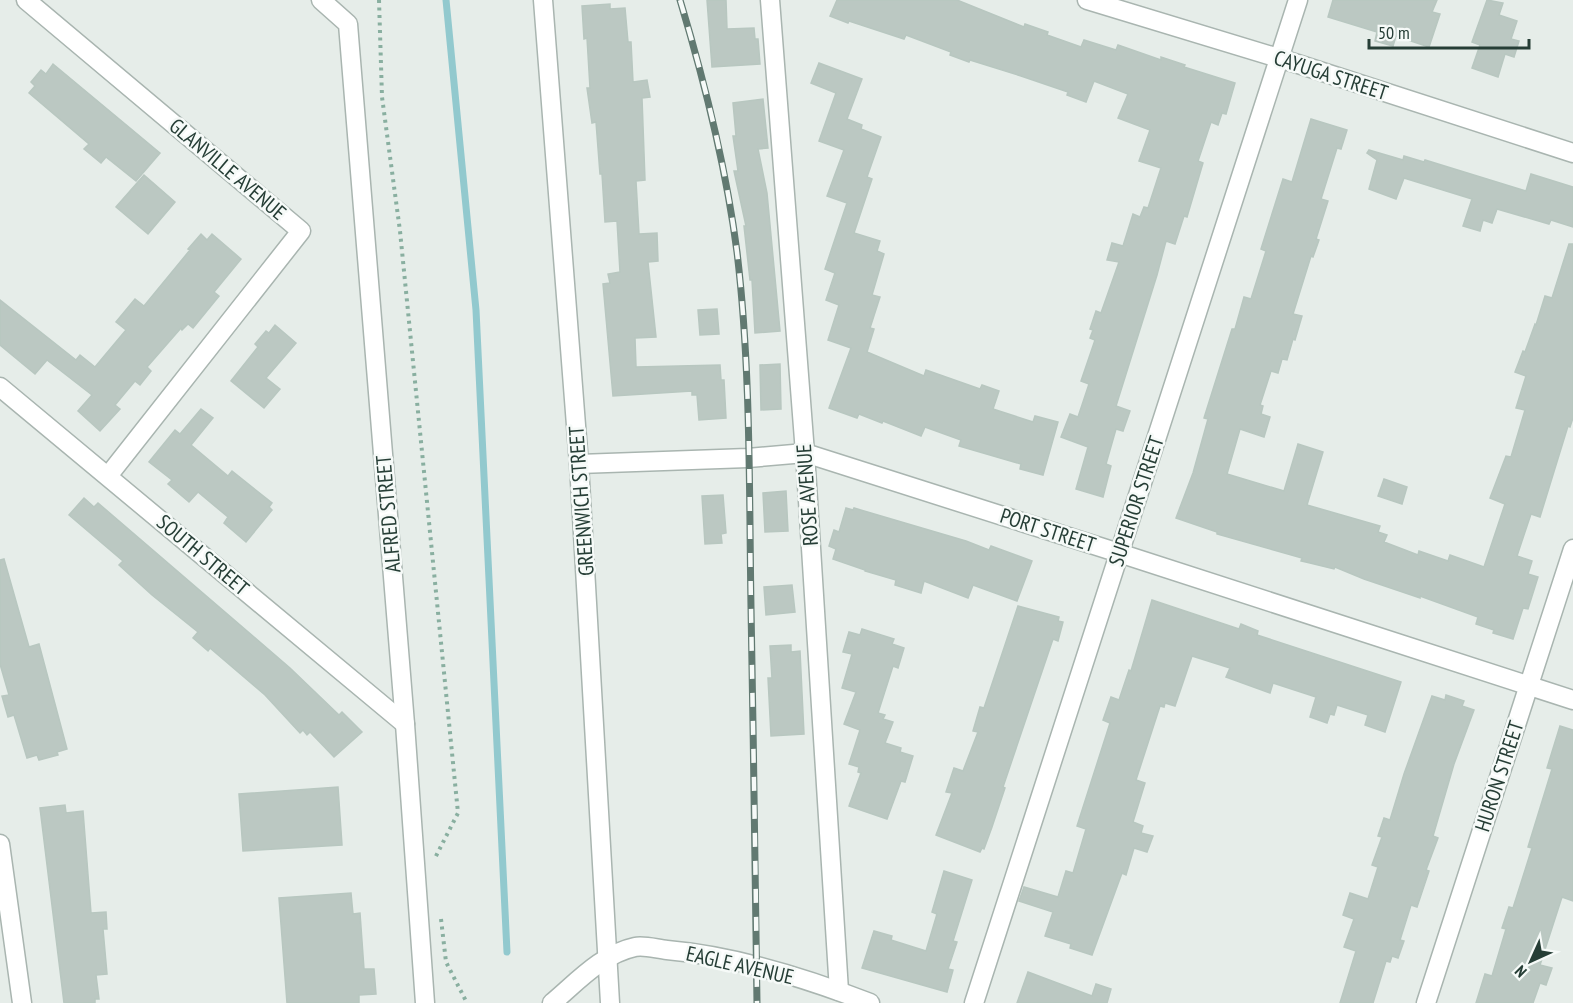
<svg xmlns="http://www.w3.org/2000/svg" width="1573" height="1003" font-family="'PT Sans Narrow',sans-serif">
<rect width="100%" height="100%" fill="#e6ede9"/>
<g fill="none" stroke-linecap="round" stroke-linejoin="round">
<!-- stream -->
<path stroke="#92c9ce" stroke-width="7" d="M446 0 476 310 507 952"/>
</g>
<!-- building -->
<g fill="#bbc8c2" stroke="#b8c7c0" stroke-width="1.5">
<path d="M707 0H726L727 29 754 28 755 39H758L760 64 712 67Z"/>
<path d="M837 0H957L1024 27 1025 24 1048 32 1047 35 1081 47 1084 40 1116 50 1118 45 1161 60V57L1185 65 1184 67 1235 83 1226 114 1222 113 1218 125 1211 122 1198 161 1203 163 1187 217 1184 216 1175 244 1166 241 1157 275 1116 406 1130 411 1123 431 1116 429 1106 464 1111 466 1103 497 1076 489 1088 447 1061 437 1070 414 1078 417 1089 384 1081 381 1095 340 1090 338 1093 330 1090 329 1096 311 1101 313 1119 262 1107 260 1112 243 1123 246 1133 214 1140 217 1144 207 1148 208 1161 168 1139 161 1150 130 1118 118 1128 94 1094 81 1086 102 1067 95 1068 92 1021 76 970 60 969 62 950 55 951 52 906 35 904 39 849 21 848 23 830 16Z"/>
<path d="M1333 0H1437L1432 12 1440 14 1429 47 1396 36 1393 46 1375 41 1377 32 1328 17Z"/>
<path d="M1487 0 1503 3 1499 15 1517 21 1511 39 1519 41 1514 57 1505 54 1498 77 1472 68 1480 45 1472 42Z"/>
<path d="M610 4V9L625 8 628 42H631L633 82 647 80 650 97 642 98 645 180 636 181 639 234 657 233 658 261 648 262 656 337 635 338 636 367 720 365 721 380H724L726 418 699 420 697 395H692V391L613 396 603 284 610 283 608 274 620 272 617 221 605 222 602 174H600L596 122 592 123 587 88H590L587 38 584 39 582 6Z"/>
<path d="M819 63 862 79 847 119 862 125 861 129 881 137 867 177 872 179 854 233 880 241 877 251 884 254 872 295 880 297 870 328 874 329 867 352 924 376 926 370 980 389 982 385 999 391 993 409 1033 422 1035 416 1058 422 1043 475 1020 469 1021 464 959 446 961 440 925 427 921 436 883 421 882 423 859 414 857 418 829 408 851 348 828 340 839 305 826 300 835 273 825 269 847 203 827 196 844 150 819 141 836 93 811 83Z"/>
<path d="M53 64 160 153 136 181 106 157 101 163 84 149 89 144 29 93 35 86 31 82 41 70 46 74Z"/>
<path d="M763 99 768 148 758 149 767 193 780 331 755 333 752 280H750L744 226H746L734 171H738L733 136H736L733 103Z"/>
<path d="M1311 119 1347 130 1341 149 1337 148 1321 199 1328 201 1316 239 1319 240 1313 257 1311 256 1293 314 1302 316 1295 340 1293 339 1287 360 1282 359 1278 373 1271 371 1260 405 1263 406 1261 414 1270 417 1264 437 1240 429 1227 474 1284 491 1298 444 1323 452 1307 505 1380 526 1378 532 1387 535 1384 542 1418 555 1419 551 1448 561 1450 555 1484 567 1505 504 1490 498 1506 456 1511 457 1525 410 1516 408 1526 376 1515 372 1523 351 1525 352 1535 324 1536 325 1545 296 1552 298 1569 244H1573V418L1570 427 1568 426 1540 517 1531 514 1517 556 1532 561 1528 574 1538 577 1528 609 1523 608 1513 639 1493 633 1494 630 1476 624 1478 617 1420 596V598L1364 579 1335 567 1334 569 1310 563 1301 561 1302 558 1217 534V532L1176 518 1193 473 1208 419 1204 418 1232 329H1235L1244 297 1251 299 1266 251 1261 249 1283 179 1292 182Z"/>
<path d="M1369 150 1403 160 1404 156 1424 162 1425 160 1526 191 1531 174 1573 187V227L1551 220 1549 224 1497 209 1492 223 1483 220 1480 231 1463 226 1472 199 1404 178 1396 199 1369 189 1377 160 1367 153Z"/>
<path d="M144 175 175 202 148 234 116 207Z"/>
<path d="M201 234 207 240 212 234 241 259 214 292 219 296 193 328 188 324 182 330 181 328 147 367 151 371 140 385 135 381 115 405 120 409 100 431 78 411 92 395 47 360 35 374 0 345V300L76 360 80 355 95 367 126 330 116 322 135 299 144 306 190 250 188 249Z"/>
<path d="M717 309 719 334 700 335 698 310Z"/>
<path d="M275 325 296 343 266 378 280 389 264 408 231 381 258 347 255 344 266 331 269 333Z"/>
<path d="M780 364 781 409 761 410 760 365Z"/>
<path d="M201 409 213 418 191 445 228 476 232 471 272 503 269 507 272 510 246 542 224 523 228 517 198 492 189 502 168 484 172 480 149 462 175 430 180 434Z"/>
<path d="M1384 479 1407 487 1402 504 1378 496Z"/>
<path d="M786 491 788 531 765 532 763 493Z"/>
<path d="M723 495 726 533 721 534 722 543 705 544 702 496Z"/>
<path d="M84 498 94 507 98 503 290 668 339 715 342 712 362 732 334 757 310 732 307 735 303 730 300 733 265 695 210 648 208 651 193 638 198 632 152 595 119 565 123 561 69 515Z"/>
<path d="M846 508 853 510 854 508 966 541 989 550 991 546 1032 561 1017 601 973 585 968 598 924 581 921 593 895 585 896 580 865 571V570L833 559 836 549 829 546 834 530 839 532Z"/>
<path d="M4 559 29 647 39 644 67 749 57 752 58 755 39 760 37 755 27 758 14 715 8 717 2 696 9 695 0 664V560Z"/>
<path d="M792 585 795 612 766 615 764 587Z"/>
<path d="M1152 600 1239 629 1241 624 1258 631 1257 635 1401 682 1385 732 1365 725 1368 715 1337 705 1334 715 1330 714 1327 723 1310 717 1316 697 1273 683 1270 693 1226 677 1230 668 1192 656 1175 706 1165 703 1164 707 1160 706 1136 780 1145 783 1133 822 1143 826 1141 833 1153 836 1147 852 1134 848 1126 875 1122 873 1092 955 1070 948 1071 944 1045 936 1053 912 1019 901 1024 887 1058 897 1066 871 1073 873 1086 829 1077 826 1110 723 1103 720 1111 697 1119 700 1129 670 1131 671Z"/>
<path d="M1018 606 1059 617 1058 621 1063 622 1058 641 1053 639 1003 787 1005 788 992 827 984 849 982 848 980 852 936 835 952 793 946 792 954 768 963 771 978 732 973 731 980 707 984 708Z"/>
<path d="M862 629 894 639 892 644 904 648 898 668 893 666 878 713 885 715 883 719 893 722 885 743 901 748 900 752 913 756 905 782 901 781 887 819 849 806 861 773 858 772 859 767 849 764 860 730 844 724 856 692 842 688 852 654 843 652 849 632 860 635Z"/>
<path d="M791 645V652L800 651 804 734 771 736 768 678H772L770 646Z"/>
<path d="M1446 695 1464 701 1462 706 1474 710 1454 764 1433 836 1438 838 1426 870 1429 871 1417 907 1411 905 1400 940 1404 941 1398 958 1392 956 1390 962 1386 961 1373 1003H1340L1356 951 1344 947 1354 919 1343 915 1350 893 1368 899 1378 867 1372 865 1382 837 1378 836 1384 818 1390 820 1404 774 1432 696 1445 700Z"/>
<path d="M1560 726 1573 730V901L1562 897 1540 965 1552 968 1546 985 1540 983 1533 1003H1476L1485 974 1492 976 1506 929 1502 928 1509 907 1513 908 1532 848 1528 847 1552 769 1547 768Z"/>
<path d="M338 787 342 845 243 851 239 794Z"/>
<path d="M65 805 66 813 83 811 91 913 106 912 107 929H103L107 974 96 975 99 999H95V1003H64L40 808Z"/>
<path d="M944 871 972 880 953 941 957 942 948 969 953 970 947 992 862 968 874 931 892 936 891 940 926 951 937 914 932 912Z"/>
<path d="M351 893 353 914 360 913 364 969H374L376 994 359 995V1003H287L279 898Z"/>
<path d="M1028 972 1092 996 1096 984 1111 989 1107 1003H1017Z"/>
</g>
<g fill="none" stroke-linecap="round" stroke-linejoin="round">
<!-- minor casing -->
<g stroke="#a9b5b0" stroke-width="21">
<g id="minor">
<path d="M26 0 301 231 108 476"/>
<path d="M321 0 348 24 405 724 425 1003"/>
<path d="M543 0 579 464 610 1003"/>
<path d="M770 0 805 453 839 991"/>
<path d="M1087 0 1298 64 1573 153"/>
<path d="M0 387 405 724"/>
<path d="M579 464 748 458 805 453 1119 553 1573 700"/>
<path d="M0 844 22 1003"/>
<path d="M552 1003C577 982 602 954 635 947 644 945 657 949 667 950 736 956 806 978 870 1003"/>
<path d="M974 1003 1298 0"/>
<path d="M1426 1003 1573 549"/>
</g>
</g>
<!-- path -->
<g stroke="#89afa0" stroke-width="4" stroke-dasharray="3 4.5" stroke-linecap="butt">
<path d="M379 0 382 97 400 231 458 813 435 858"/>
<path d="M441 919 446 962 467 1003"/>
</g>
<!-- minor -->
<use href="#minor" stroke="#fff" stroke-width="18"/>
<!-- rail casing -->
<g stroke="#617971" stroke-width="7">
<path id="rail" d="M680 0C705 83 726 167 737 252 751 370 749 489 751 607 753 739 756 871 757 1003"/>
</g>
<!-- rail -->
<use href="#rail" stroke="#f6faf8" stroke-width="4.5" stroke-dasharray="14" stroke-linecap="butt"/>
</g>
<g text-anchor="middle" dominant-baseline="central" stroke-width="5" stroke-linejoin="round" paint-order="stroke">
<!-- street labels -->
<g font-size="21" fill="#263e36" stroke="#f6faf8">
<text transform="translate(1331 75) rotate(18)">CAYUGA STREET</text>
<text transform="translate(228 169) rotate(40)">GLANVILLE AVENUE</text>
<text transform="translate(807 495) rotate(-94)">ROSE AVENUE</text>
<text transform="translate(581 501) rotate(-94)">GREENWICH STREET</text>
<text transform="translate(1136 501) rotate(-72)">SUPERIOR STREET</text>
<text transform="translate(388 514) rotate(-95)">ALFRED STREET</text>
<text transform="translate(1048 530) rotate(18)">PORT STREET</text>
<text transform="translate(203 555) rotate(40)">SOUTH STREET</text>
<text transform="translate(1499 776) rotate(-72)">HURON STREET</text>
<text transform="translate(740 965) rotate(13)">EAGLE AVENUE</text>
</g>
</g>
<!-- north arrow -->
<g transform="translate(1531 961) rotate(225)" stroke="#f6faf8" stroke-width="4.5" paint-order="stroke">
<path d="M0-4.5L10 22L0 15L-10 22Z" fill="#263e36"/>
<text y="-9" font-size="16" font-weight="bold" text-anchor="middle" fill="#263e36">N</text>
</g>
<!-- scale -->
<path d="M1369 39v9h160v-9" fill="none" stroke="#263e36" stroke-width="3"/>
<text x="1378" y="39" font-size="18" fill="#263e36" stroke="#f6faf8" stroke-width="4.5" paint-order="stroke">50 m</text>
</svg>
